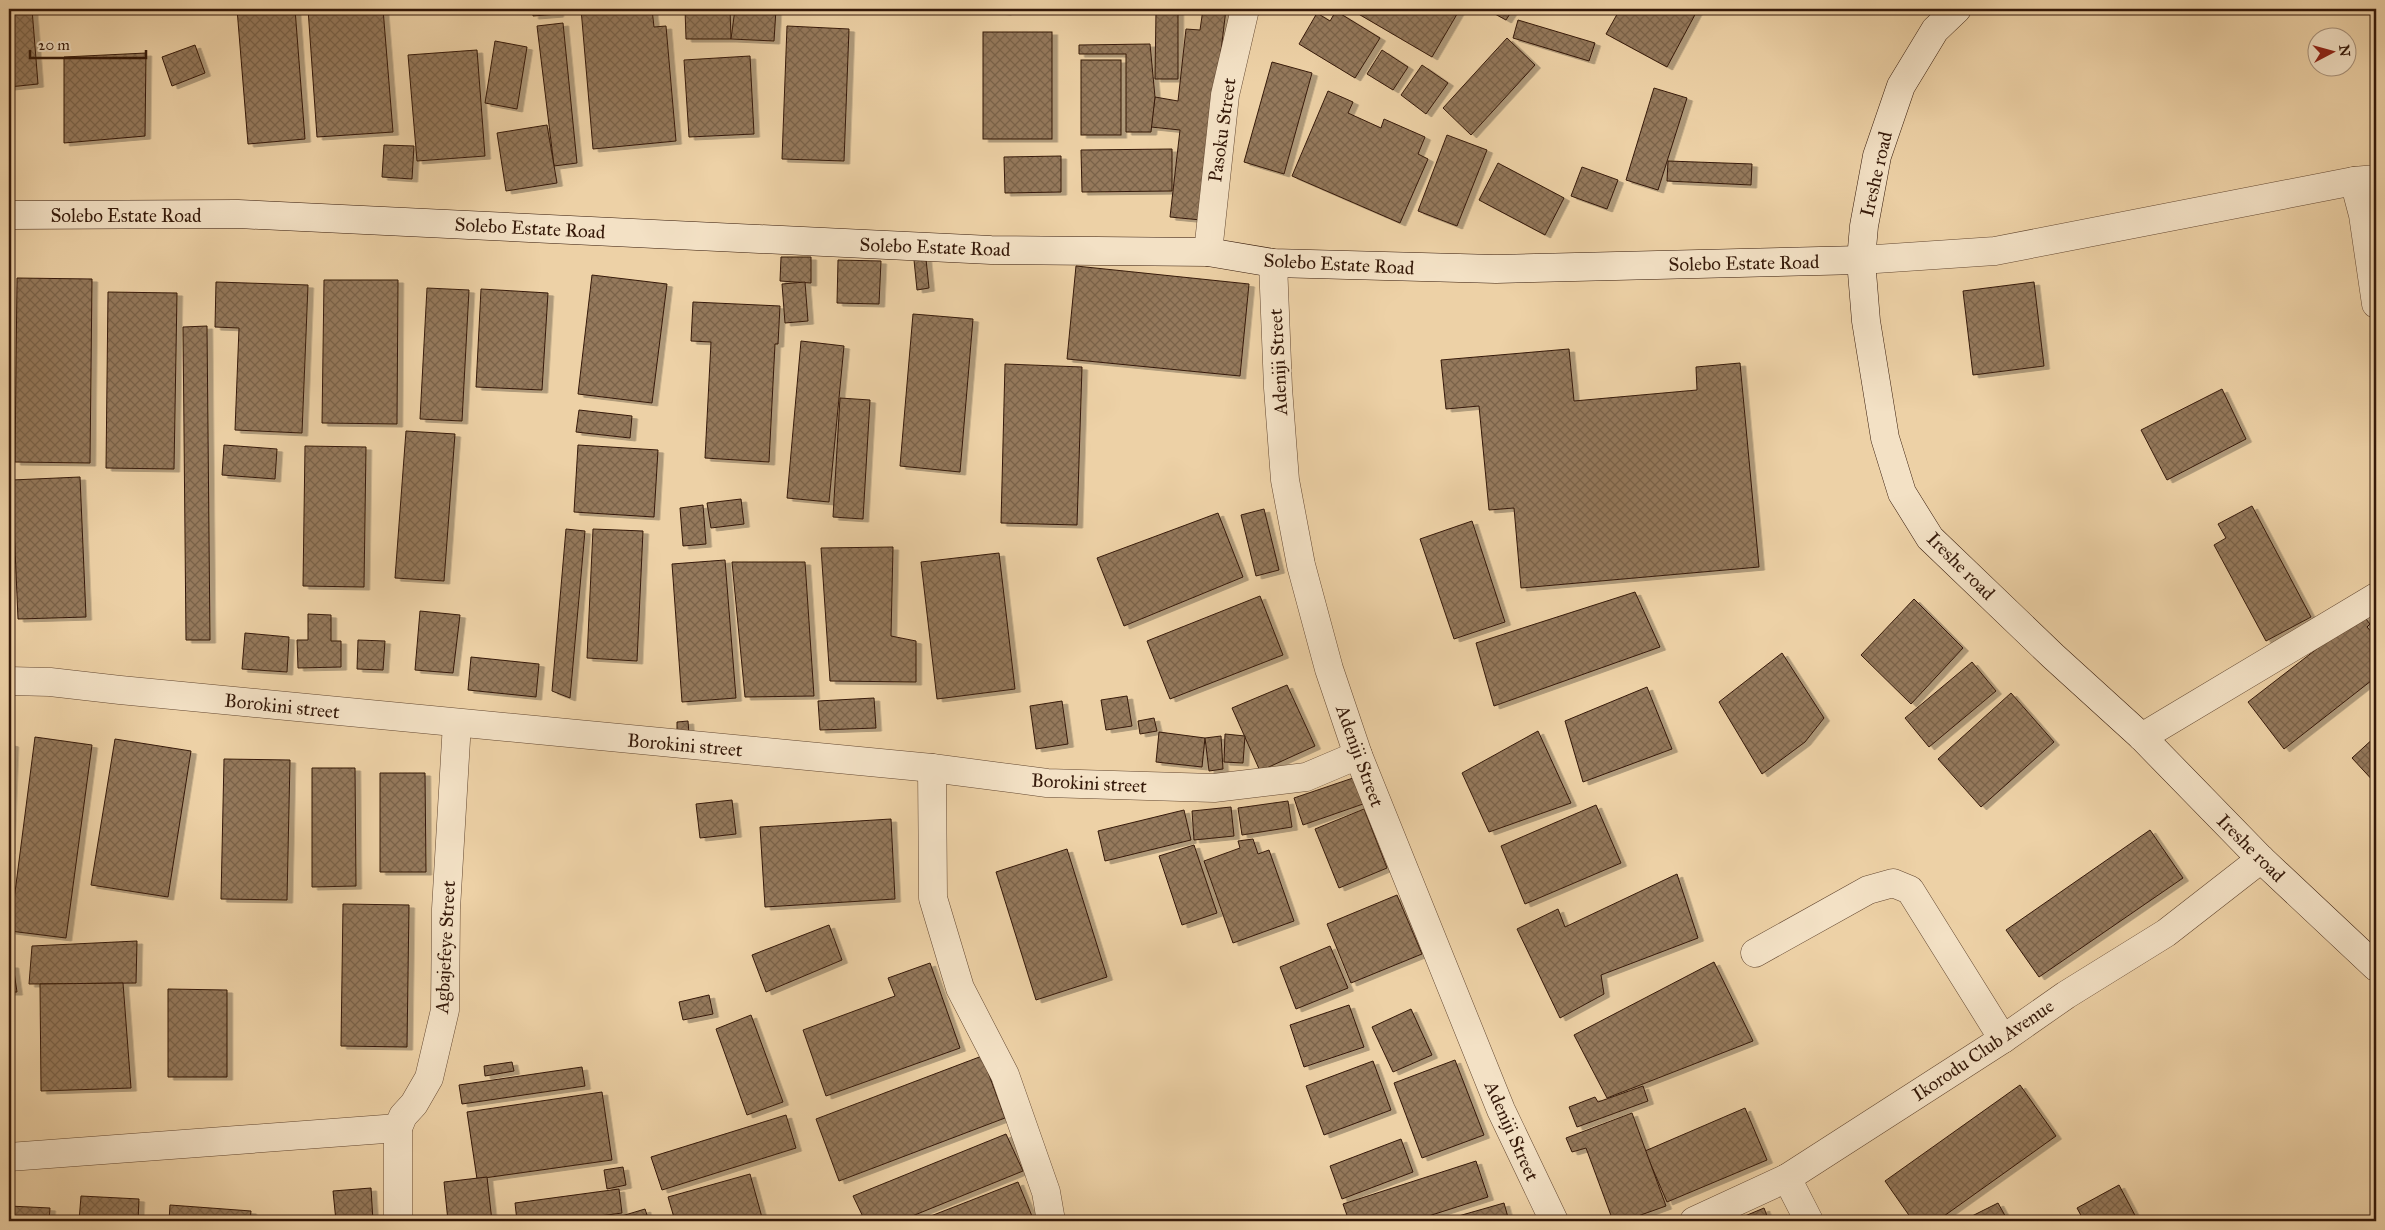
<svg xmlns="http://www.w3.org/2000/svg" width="2385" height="1230" font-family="'IM FELL Great Primer',serif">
<defs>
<pattern id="building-cross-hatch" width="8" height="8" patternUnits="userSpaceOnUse" patternTransform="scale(1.25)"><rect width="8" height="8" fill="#95795b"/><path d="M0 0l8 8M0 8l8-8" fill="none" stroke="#7a6249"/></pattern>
<filter id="shadow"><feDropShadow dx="5.5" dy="3" stdDeviation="0" flood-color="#0004"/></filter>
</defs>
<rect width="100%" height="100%" fill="#edd1a6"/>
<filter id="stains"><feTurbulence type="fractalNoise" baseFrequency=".004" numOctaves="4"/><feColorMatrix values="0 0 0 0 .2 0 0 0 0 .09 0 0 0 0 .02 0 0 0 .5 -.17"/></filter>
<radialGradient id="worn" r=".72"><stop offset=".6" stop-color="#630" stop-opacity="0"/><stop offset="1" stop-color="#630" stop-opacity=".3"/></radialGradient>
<!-- building -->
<g fill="url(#building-cross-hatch)" stroke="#351909" filter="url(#shadow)">
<path d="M9 9H32L38 84 9 87Z"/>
<path d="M237 9H295L305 139 248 144Z"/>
<path d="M308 9H383L393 132 317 137Z"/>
<path d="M533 9H558V14L533 16Z"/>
<path d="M581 9H652L654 27 666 26 676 141 593 149Z"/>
<path d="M685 9H730L731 39H686Z"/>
<path d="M735 9H776L774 41 731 39Z"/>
<path d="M966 9H1006V12Z"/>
<path d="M1203 9H1226L1201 220 1170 217 1180 130 1151 127 1155 97 1178 101 1186 29 1200 30Z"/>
<path d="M1350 9H1460L1432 57Z"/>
<path d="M1486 9H1513L1506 20Z"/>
<path d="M1620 9H1698L1667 67 1606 34Z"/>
<path d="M1156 10H1178V79H1155Z"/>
<path d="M1336 11 1380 38 1355 78 1299 44 1317 13 1330 21Z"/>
<path d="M1518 20 1595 43 1589 61 1513 38Z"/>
<path d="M563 23 577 163 554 166 537 26Z"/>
<path d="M787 26 849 29 844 161 782 159Z"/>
<rect x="983" y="32" width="69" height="107"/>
<path d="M1507 38 1535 65 1471 135 1443 108Z"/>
<path d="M495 41 527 47 517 109 485 103Z"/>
<path d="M1150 44 1155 97 1151 132H1126V54H1079V45Z"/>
<path d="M195 45 205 73 172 86 162 57Z"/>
<path d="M477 50 485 156 417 161 408 55Z"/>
<path d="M1382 50 1408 67 1393 90 1367 74Z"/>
<path d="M146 53 145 136 64 143V57Z"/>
<path d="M750 56 754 134 689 137 684 60Z"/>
<rect x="1081" y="60" width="40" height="75"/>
<path d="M1272 62 1312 73 1284 174 1244 162Z"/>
<path d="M1422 65 1448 83 1426 114 1401 95Z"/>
<path d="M1654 88 1687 98 1658 190 1626 180Z"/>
<path d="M1328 91 1353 102 1348 113 1381 128 1384 119 1425 137 1418 154 1428 159 1400 223 1292 176Z"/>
<path d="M547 125 557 183 506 191 497 133Z"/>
<path d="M1447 135 1487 150 1457 226 1418 211Z"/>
<path d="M384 145 414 146 412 179 382 177Z"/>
<path d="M1172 149V191L1082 192 1081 150Z"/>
<path d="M1061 156V192L1005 193 1004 157Z"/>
<path d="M1668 161 1752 164 1751 185 1667 181Z"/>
<path d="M1498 163 1564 198 1545 235 1479 200Z"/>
<path d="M1582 167 1618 180 1607 209 1571 196Z"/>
<path d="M781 257H811V283L780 281Z"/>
<path d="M926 259 929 288 917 290 914 260Z"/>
<path d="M838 260 881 261 879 304 837 303Z"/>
<path d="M1076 266 1249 284 1240 376 1067 359Z"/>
<path d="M592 275 667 284 652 403 578 394Z"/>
<path d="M17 278 92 279 90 463 15 462Z"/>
<path d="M324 280H398L397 424 322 423Z"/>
<path d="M216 282 308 285 302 433 235 430 239 328 215 327Z"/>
<path d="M805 282 808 321 785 323 782 284Z"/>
<path d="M2034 282 2044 366 1973 375 1963 291Z"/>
<path d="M427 288 469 290 462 421 420 419Z"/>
<path d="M481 289 548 293 542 390 476 387Z"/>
<path d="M108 292 177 293 174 469 106 468Z"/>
<path d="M693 302 780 306 778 344H775L769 462 705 458 711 342 691 341Z"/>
<path d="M913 314 973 319 960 472 900 466Z"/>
<path d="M207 326 210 640H186L183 327Z"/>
<path d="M801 341 844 346 829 502 787 498Z"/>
<path d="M1569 349 1574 401 1697 390 1696 367 1740 363 1759 567 1521 588 1514 508 1489 510 1479 406 1446 409 1441 360Z"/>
<path d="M1005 364 1082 367 1077 525 1001 523Z"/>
<path d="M2222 389 2246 439 2167 480 2141 430Z"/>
<path d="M840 398 870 400 863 519 833 517Z"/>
<path d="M579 410 632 416 630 438 576 432Z"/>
<path d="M406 431 455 434 444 581 395 578Z"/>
<path d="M224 445 277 449 275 479 222 475Z"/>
<path d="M578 445 658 450 654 517 574 512Z"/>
<path d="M305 446 366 447 364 587 303 586Z"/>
<path d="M80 477 86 617 18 619 12 480Z"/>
<path d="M741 499 744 524 711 528 707 503Z"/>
<path d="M703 505 706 544 683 546 680 508Z"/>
<path d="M2252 506 2311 617 2266 641 2214 545 2226 538 2218 524Z"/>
<path d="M1264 509 1279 570 1256 576 1241 515Z"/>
<path d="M1218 513 1243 577 1124 626 1097 558Z"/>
<path d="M1472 521 1505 622 1454 639 1420 539Z"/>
<path d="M566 529 585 531 570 698 552 691Z"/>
<path d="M593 529 643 531 637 661 587 658Z"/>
<path d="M893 547 891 636 916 641V682L830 681 821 548Z"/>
<path d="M999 553 1015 689 937 699 921 562Z"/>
<path d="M725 560 736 698 682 702 672 564Z"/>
<path d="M732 562H805L814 696 745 697Z"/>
<path d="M1635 592 1660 647 1494 706 1476 643Z"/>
<path d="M1260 596 1283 655 1170 699 1147 641Z"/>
<path d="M1914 599 1963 648 1911 704 1861 655Z"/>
<path d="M420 611 460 615 453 673 415 670Z"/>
<path d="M308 614 331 615V641H341V667L298 668 297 640H308Z"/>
<path d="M2362 614 2370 624 2367 627 2376 637V677L2284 749 2248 702Z"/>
<path d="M245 633 289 637 287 672 242 669Z"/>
<path d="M358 640 385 641 383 670 357 669Z"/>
<path d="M1782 653 1824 718 1805 742 1762 774 1719 702Z"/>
<path d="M471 657 539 664 536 697 468 690Z"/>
<path d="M1972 662 1996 691 1929 747 1905 718Z"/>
<path d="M1287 685 1315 746 1260 771 1232 708Z"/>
<path d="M1647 687 1672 749 1583 782 1565 721Z"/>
<path d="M2011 693 2054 742 1981 807 1938 759Z"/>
<path d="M1127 696 1132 726 1106 730 1101 700Z"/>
<path d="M874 698 876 728 820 730 818 701Z"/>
<path d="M1062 701 1068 744 1036 749 1030 706Z"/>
<path d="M1154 718 1157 731 1140 734 1138 721Z"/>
<path d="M688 721 689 734 677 735V722Z"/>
<path d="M1538 731 1571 803 1489 832 1462 773Z"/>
<path d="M1159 732 1205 738 1202 767 1156 762Z"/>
<path d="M1225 734 1245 736 1243 763 1224 762Z"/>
<path d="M1221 736 1223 769 1209 771 1205 738Z"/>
<path d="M2376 736V784L2352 758Z"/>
<path d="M35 737 92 745 66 938 10 931Z"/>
<path d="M115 739 191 751 168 897 91 885Z"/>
<path d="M9 743 13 744 9 851Z"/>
<path d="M224 759 290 760 287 900 221 899Z"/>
<path d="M312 768H355L356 886 312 887Z"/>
<path d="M380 773H425L426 872H380Z"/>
<path d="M1353 778 1363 804 1303 825 1294 798Z"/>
<path d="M732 800 736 834 700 838 696 804Z"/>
<path d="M1288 801 1292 827 1242 835 1238 808Z"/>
<path d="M1596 805 1621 863 1525 904 1501 846Z"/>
<path d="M1231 807 1234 836 1194 840 1192 811Z"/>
<path d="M1364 809 1387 868 1339 888 1315 829Z"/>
<path d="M1184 810 1191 840 1105 861 1098 831Z"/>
<path d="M891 819 895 899 765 907 760 827Z"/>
<path d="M2150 830 2183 878 2039 977 2006 930Z"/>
<path d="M1253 839 1258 854 1269 850 1294 921 1233 943 1204 861 1240 848 1238 841Z"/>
<path d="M1194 845 1217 913 1182 925 1159 856Z"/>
<path d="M1067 849 1107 977 1036 1000 996 872Z"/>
<path d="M2376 863V873L2371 867Z"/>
<path d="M1677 874 1698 938 1601 975 1604 994 1560 1018 1517 929 1558 909 1565 927Z"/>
<path d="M1397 895 1422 954 1351 983 1327 924Z"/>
<path d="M343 904 409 905 407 1047 341 1046Z"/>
<path d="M829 925 842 960 766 992 752 955Z"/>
<path d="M137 941 136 983 29 984 32 946Z"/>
<path d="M1330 946 1348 988 1296 1009 1280 967Z"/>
<path d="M1714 962 1753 1041 1607 1098 1574 1035Z"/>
<path d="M930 963 960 1048 826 1096 803 1030 895 996 888 978Z"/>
<path d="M9 965H13L17 992H9Z"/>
<path d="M123 983 131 1088 41 1091 40 984Z"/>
<path d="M168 989 227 990V1077H168Z"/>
<path d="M709 995 713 1014 683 1020 679 1002Z"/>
<path d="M1349 1005 1364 1047 1304 1067 1290 1025Z"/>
<path d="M1411 1009 1432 1055 1393 1072 1372 1027Z"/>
<path d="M751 1015 783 1102 747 1115 716 1029Z"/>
<path d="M982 1056 1005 1118 839 1181 816 1119Z"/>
<path d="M1455 1060 1484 1135 1422 1158 1394 1083Z"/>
<path d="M1373 1061 1391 1110 1324 1135 1306 1086Z"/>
<path d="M512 1062 514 1071 485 1076 484 1066Z"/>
<path d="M582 1067 585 1086 462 1104 459 1085Z"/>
<path d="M2020 1085 2056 1136 1937 1221H1913L1885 1181Z"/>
<path d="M1643 1086 1648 1101 1577 1127 1569 1107 1595 1097 1598 1102Z"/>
<path d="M602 1092 612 1160 477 1179 467 1112Z"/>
<path d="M1745 1108 1767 1160 1667 1202 1645 1151Z"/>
<path d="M1632 1113 1666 1206 1624 1221H1613L1586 1148 1572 1152 1566 1138Z"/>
<path d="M786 1115 796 1148 662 1190 651 1157Z"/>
<path d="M1006 1134 1023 1171 900 1221H865L853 1196Z"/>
<path d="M1401 1139 1413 1172 1342 1199 1330 1166Z"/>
<path d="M1476 1161 1488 1197 1413 1221H1349L1343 1204Z"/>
<path d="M623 1167 626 1185 607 1189 604 1170Z"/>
<path d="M750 1174 763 1221H675L668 1197Z"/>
<path d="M487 1177 492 1221H448L444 1182Z"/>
<path d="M1018 1182 1034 1221H918Z"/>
<path d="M2119 1185 2138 1221H2084L2077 1208Z"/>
<path d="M371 1188 373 1221H336L333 1191Z"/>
<path d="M619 1189 622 1213 563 1221H517L515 1203Z"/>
<path d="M81 1196 139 1199 138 1221H79Z"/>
<path d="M1504 1203 1509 1221H1441Z"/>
<path d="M1998 1203 2008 1221H1962Z"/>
<path d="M170 1205 251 1211 250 1221H169Z"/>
<path d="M9 1206 50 1208 49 1221H9Z"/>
<path d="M1764 1208 1769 1221H1733Z"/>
<path d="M645 1209 649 1221H605Z"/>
</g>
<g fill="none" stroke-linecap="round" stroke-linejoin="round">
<!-- street casing -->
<g stroke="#634730" stroke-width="29">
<g id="street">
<path d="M2354 181 2363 215 2376 304"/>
<path d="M1208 252 1225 95 1245 9"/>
<path d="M1861 260 1995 251 2354 181 2376 179"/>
<path d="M1273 263 1278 388 1285 480 1301 565 1329 669 1358 755 1501 1110 1554 1221"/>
<path d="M9 681 50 682 120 690 932 768 1047 783 1214 788 1306 777 1358 755"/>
<path d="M2142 737 2376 597"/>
<path d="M932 768 933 898 960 988 1005 1075 1046 1192 1051 1221"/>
<path d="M1755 953 1868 890 1893 883 1910 890 2003 1039"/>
<path d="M9 1157 398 1128"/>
<path d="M1787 1178 1809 1221"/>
<path d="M398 1221V1128L403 1116 414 1104 429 1078 445 1010 446 909 457 723"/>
<path d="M1694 1221 1787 1178 2003 1039 2066 995 2166 933 2261 859"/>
</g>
</g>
<!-- secondary casing -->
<g stroke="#351909" stroke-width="29">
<g id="secondary">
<path d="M1957 9 1935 30 1901 86 1877 156 1864 226 1861 260 1866 321 1885 438 1902 493 1930 538 2053 656 2142 737 2261 859 2376 967"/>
<path d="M9 215 238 214 991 250 1208 252 1273 263 1496 269 1861 260"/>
</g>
</g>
<!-- street -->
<use href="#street" stroke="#f3e1c5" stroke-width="28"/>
<!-- secondary -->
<use href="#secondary" stroke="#f3e1c5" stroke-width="28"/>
</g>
<g text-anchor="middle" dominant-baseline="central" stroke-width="4" stroke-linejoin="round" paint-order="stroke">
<!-- street labels -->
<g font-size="19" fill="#351909" stroke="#f3e1c5">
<text transform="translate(1222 130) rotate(-82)">Pasoku Street</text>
<text transform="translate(1876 174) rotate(-77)">Ireshe road</text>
<text x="126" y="215">Solebo Estate Road</text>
<text transform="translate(530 228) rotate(3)">Solebo Estate Road</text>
<text transform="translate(935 247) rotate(2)">Solebo Estate Road</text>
<text transform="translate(1744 263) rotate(-1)">Solebo Estate Road</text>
<text transform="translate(1339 264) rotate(3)">Solebo Estate Road</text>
<text transform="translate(1278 362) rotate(-93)">Adeniji Street</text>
<text transform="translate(1961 566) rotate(45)">Ireshe road</text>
<text transform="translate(282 706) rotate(6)">Borokini street</text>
<text transform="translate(685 745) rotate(5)">Borokini street</text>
<text transform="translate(1360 756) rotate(70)">Adeniji Street</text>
<text transform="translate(1089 783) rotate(3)">Borokini street</text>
<text transform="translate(2251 848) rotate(45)">Ireshe road</text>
<text transform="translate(445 947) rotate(-87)">Agbajefeye Street</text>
<text transform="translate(1983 1050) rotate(-34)">Ikorodu Club Avenue</text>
<text transform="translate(1512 1131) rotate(66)">Adeniji Street</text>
</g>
</g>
<!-- margin -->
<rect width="2385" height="1230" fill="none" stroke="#edd1a6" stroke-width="30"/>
<rect x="10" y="10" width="2365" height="1210" fill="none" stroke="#351909" stroke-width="2.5"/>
<rect x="15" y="15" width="2355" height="1200" fill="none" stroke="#351909"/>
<!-- north arrow -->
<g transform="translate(2332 52) rotate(84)"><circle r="24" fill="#f3e1c5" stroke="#a7917a"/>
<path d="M0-4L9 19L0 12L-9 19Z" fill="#8f2418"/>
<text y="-8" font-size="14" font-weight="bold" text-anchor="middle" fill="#351909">N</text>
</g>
<!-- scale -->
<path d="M30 50v8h116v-8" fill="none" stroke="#351909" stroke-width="2.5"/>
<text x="38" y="50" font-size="15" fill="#351909" stroke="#f3e1c5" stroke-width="4" paint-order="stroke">20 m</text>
<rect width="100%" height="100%" filter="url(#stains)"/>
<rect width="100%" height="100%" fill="url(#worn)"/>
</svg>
